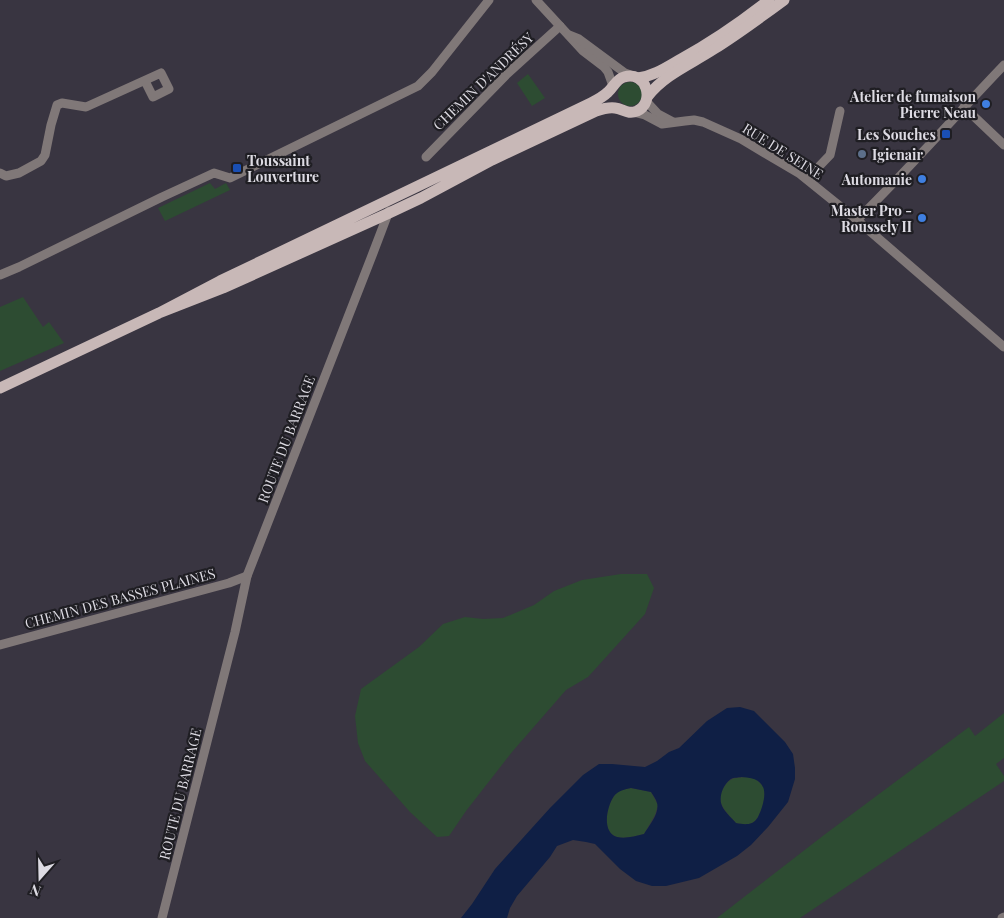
<svg xmlns="http://www.w3.org/2000/svg" width="1004" height="918" font-family="'Playfair Display',serif">
<rect width="100%" height="100%" fill="#393541"/>
<!-- green -->
<g fill="#2d4c32">
<path d="M528 74 545 98 532 106 517 83Z"/>
<circle cx="630" cy="94" r="12"/>
<path d="M210 183 215 189 226 183 230 190 165 221 158 208Z"/>
<path d="M23 297 43 327 49 322 64 343 0 371V307Z"/>
<path d="M621 574H647L654 588 645 614 588 677 566 690 512 752 466 811 449 836 437 837 410 812 365 761 358 743 355 716 361 689 419 647 443 624 465 617 483 619 503 618 534 605 554 591 582 580Z"/>
<path d="M1004 713V758L996 764 1004 776V781L800 918H717L824 835 969 727 975 736Z"/>
<path d="M752 777C757 780 761 783 764 788 767 796 760 820 752 823 747 825 741 824 736 823 731 817 724 811 721 803 718 794 726 779 736 778 741 777 747 777 752 777Z"/>
<path d="M631 788 651 792 658 805 655 815 644 834C635 836 626 839 617 837 601 832 607 806 614 796 618 790 625 789 631 788Z"/>
</g>
<!-- water -->
<path fill="#0f1f45" fill-rule="evenodd" d="M740 707 754 711 785 742 793 754 795 768V779L788 802 768 827 751 845 737 856 699 878 666 886H652L636 881 620 869 595 844 586 842 573 840 557 846 550 857 517 896 510 908 507 918H461L472 904 495 869 550 808 583 775 599 764H612L645 767 657 761 669 752 679 748 707 721 727 708ZM742 777C765 778 768 790 761 810 759 815 757 821 752 823 747 825 741 824 736 823 731 817 723 811 721 803 719 794 725 781 733 778 734 778 741 777 742 777ZM631 788 651 792C653 795 656 799 657 803 660 813 649 826 644 834 635 836 626 839 617 837 601 832 607 806 614 796 618 791 625 789 631 788Z"/>
<g fill="none" stroke-linecap="round" stroke-linejoin="round">
<!-- minor -->
<g stroke="#807878" stroke-width="9">
<path d="M536 0 583 51 604 67 608 72 613 86"/>
<path d="M569 35 579 39 625 73 633 76"/>
<path d="M646 101 658 114 673 122"/>
<path d="M964 107 1004 145"/>
<path d="M633 112 645 115 662 124 685 121 694 120 703 122 741 139 800 174 857 220 1004 347"/>
<path d="M426 157 506 75 560 26"/>
<path d="M0 173 6 176 19 173 41 161 45 155 51 125 57 105 62 103 86 107 161 73 169 89 153 97 145 81"/>
<path d="M807 179 830 155 840 111"/>
<path d="M857 220C908 170 955 116 1004 65"/>
<path d="M0 275 19 267 162 197 214 173 230 178 418 86 432 72 489 0"/>
<path d="M0 645 229 583 247 576"/>
<path d="M162 918 235 632 247 576 373 253 389 211"/>
<path d="M1002 918 1004 917"/>
</g>
<!-- major -->
<g stroke="#c8b8b7" stroke-width="11">
<path d="M638 78C654 76 667 67 681 59 712 42 741 22 769 0"/>
<path d="M648 96C664 75 691 64 714 49 738 34 761 17 784 0"/>
<path d="M0 388 159 313 220 281 591 103C597 100 603 97 608 92 614 87 616 79 624 77 646 70 656 102 637 111 628 115 623 109 615 108 608 107 602 109 596 111L492 160 421 198 387 214 223 288 159 313"/>
</g>
</g>
<!-- markers -->
<g fill="#3f7fe0" stroke="#1f1e23" stroke-width="2">
<circle cx="986" cy="104" r="5"/>
<circle cx="922" cy="179" r="5"/>
<circle cx="922" cy="218" r="5"/>
</g>
<g fill="#1a4fb4" stroke="#1f1e23" stroke-width="2">
<rect x="941" y="129" width="10" height="10" rx="2.5"/>
<rect x="232" y="163" width="10" height="10" rx="2.5"/>
</g>
<circle fill="#5c6f8a" stroke="#1f1e23" stroke-width="2" cx="862" cy="154" r="5"/>
<g text-anchor="middle" dominant-baseline="central" stroke-width="4.5" stroke-linejoin="round" paint-order="stroke">
<!-- street labels -->
<g font-size="14" fill="#dddbe3" stroke="#1f1e23">
<text transform="translate(483 81) rotate(-44)">CHEMIN D'ANDRÉSY</text>
<text transform="translate(783 151) rotate(32)">RUE DE SEINE</text>
<text transform="translate(286 439) rotate(-69)">ROUTE DU BARRAGE</text>
<text transform="translate(120 598) rotate(-15)">CHEMIN DES BASSES PLAINES</text>
<text transform="translate(180 794) rotate(-76)">ROUTE DU BARRAGE</text>
</g>
<!-- poi labels -->
<g font-size="14" font-weight="bold" fill="#dddbe3" stroke="#1f1e23" text-anchor="end">
<text x="976" y="96">Atelier de fumaison<tspan x="976" dy="16">Pierre Neau</tspan></text>
<text x="936" y="134">Les Souches</text>
<text x="872" y="154" text-anchor="start">Igienair</text>
<text x="247" y="160" text-anchor="start">Toussaint<tspan x="247" dy="16">Louverture</tspan></text>
<text x="912" y="179">Automanie</text>
<text x="912" y="210">Master Pro -<tspan x="912" dy="16">Roussely II</tspan></text>
</g>
</g>
<!-- north arrow -->
<g transform="translate(40 878) rotate(200)" stroke="#1f1e23" stroke-width="4" paint-order="stroke">
<path d="M0-4L9 19L0 12L-9 19Z" fill="#dddbe3"/>
<text y="-8" font-size="14" font-weight="bold" text-anchor="middle" fill="#dddbe3">N</text>
</g>
</svg>
